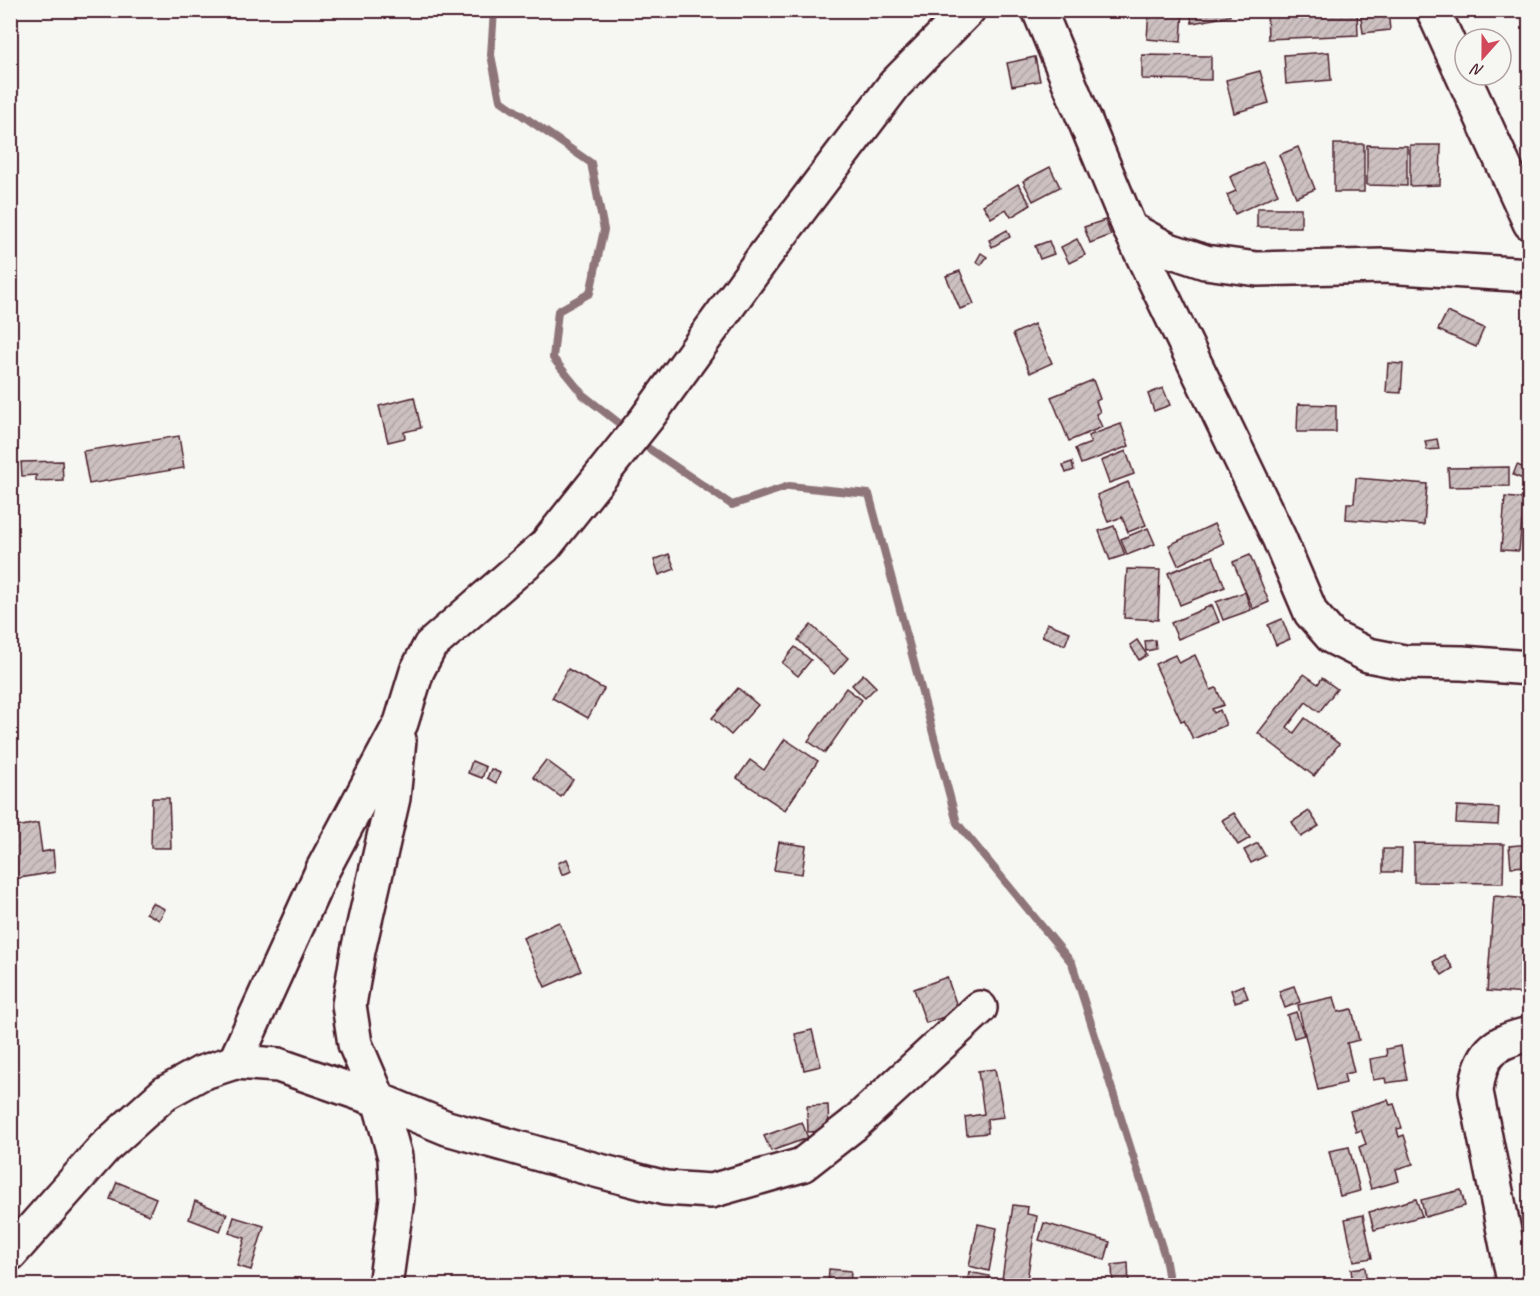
<svg xmlns="http://www.w3.org/2000/svg" width="1540" height="1296" font-family="Caveat,sans-serif">
<defs>
<pattern id="building-hatch" width="6" height="6" patternUnits="userSpaceOnUse" patternTransform="scale(1.5)"><rect width="6" height="6" fill="#ccc1c0"/><path d="M-1 1l2-2M0 6l6-6M5 7l2-2" fill="none" stroke="#b1a5a5"/></pattern>
</defs>
<rect width="100%" height="100%" fill="#f6f6f2"/>
<filter id="ink" filterUnits="userSpaceOnUse"><feTurbulence type="fractalNoise" baseFrequency=".0167" numOctaves="2"/><feDisplacementMap in="SourceGraphic" scale="12" xChannelSelector="R" yChannelSelector="G"/><feConvolveMatrix kernelMatrix="1 2 1 2 8 2 1 2 1" color-interpolation-filters="sRGB"/></filter>
<g filter="url(#ink)">
<g fill="none" stroke-linecap="round" stroke-linejoin="round">
<!-- stream -->
<g stroke="#8e747a" stroke-width="8">
<path d="M494 10 491 55 500 100 591 163 604 230 590 293 558 311 553 358 583 395 620 424"/>
<path d="M648 448 732 505 789 486 869 494 957 823 1072 963 1165 1257 1170 1286"/>
</g>
</g>
<!-- building -->
<g fill="url(#building-hatch)" stroke="#4a1f2b" stroke-width="1.5">
<path d="M1149 10H1183L1181 42 1147 39Z"/>
<path d="M1190 10H1229L1230 16 1192 23Z"/>
<path d="M1267 10H1357L1358 35 1268 39Z"/>
<path d="M1360 10H1388L1390 30 1363 33Z"/>
<path d="M1329 52 1331 80 1286 84 1284 55Z"/>
<path d="M1142 55 1211 56V80L1142 79Z"/>
<path d="M1035 57 1040 81 1012 86 1007 63Z"/>
<path d="M1260 71 1269 103 1234 113 1226 80Z"/>
<rect x="1334" y="144" width="30" height="48"/>
<path d="M1367 145 1407 146V186L1367 185Z"/>
<path d="M1410 145H1441L1440 185 1410 186Z"/>
<path d="M1298 147 1315 189 1296 197 1279 155Z"/>
<path d="M1263 162 1278 194 1235 214 1227 195 1236 191 1230 177Z"/>
<path d="M1050 167 1060 187 1033 201 1023 181Z"/>
<path d="M1018 184 1031 205 1011 217 1006 209 991 218 983 205Z"/>
<rect x="1257" y="208" width="44" height="19"/>
<path d="M1105 220 1111 235 1090 243 1084 227Z"/>
<path d="M1007 230 1010 237 992 247 989 240Z"/>
<path d="M1077 239 1085 255 1069 263 1061 247Z"/>
<path d="M1049 241 1054 254 1040 259 1035 246Z"/>
<path d="M981 253 987 257 981 265 976 262Z"/>
<path d="M960 271 974 304 960 309 946 276Z"/>
<path d="M1447 312 1484 328 1476 347 1438 330Z"/>
<path d="M1034 324 1052 363 1030 373 1013 334Z"/>
<path d="M1388 363 1403 364 1401 393 1386 392Z"/>
<path d="M1093 380 1100 399 1096 401 1100 412 1096 414 1102 427 1069 441 1051 397Z"/>
<path d="M1163 388 1170 405 1154 411 1148 394Z"/>
<path d="M414 397 421 428 404 432 405 438 388 442 379 406Z"/>
<path d="M1298 404 1336 405V432H1297Z"/>
<path d="M1121 424 1129 446 1081 464 1075 449 1091 443 1088 436Z"/>
<path d="M179 436 184 468 89 484 83 451Z"/>
<path d="M1437 439 1439 449 1427 450 1425 441Z"/>
<path d="M1126 451 1134 474 1109 483 1101 461Z"/>
<path d="M62 461 63 480 36 481V475L22 476 21 462Z"/>
<path d="M1072 462 1074 470 1066 473 1063 465Z"/>
<path d="M1517 465 1527 469 1523 479 1513 475Z"/>
<path d="M1509 467V486L1449 487 1448 468Z"/>
<path d="M1356 478 1427 484 1424 525 1346 519 1347 503H1354Z"/>
<path d="M1128 482 1146 525 1128 532 1122 517 1108 522 1097 495Z"/>
<path d="M1505 497 1524 499 1519 551 1501 550Z"/>
<path d="M1214 524 1224 543 1178 565 1169 545Z"/>
<path d="M1114 526 1125 555 1110 560 1099 531Z"/>
<path d="M1148 528 1155 544 1127 555 1121 539Z"/>
<path d="M669 554 675 569 659 575 654 560Z"/>
<path d="M1250 555 1269 602 1253 609 1233 562Z"/>
<path d="M1213 556 1225 587 1180 605 1168 573Z"/>
<path d="M1127 569 1160 570 1158 620 1124 618Z"/>
<path d="M1245 592 1251 610 1223 620 1216 602Z"/>
<path d="M1212 605 1219 622 1178 639 1171 623Z"/>
<path d="M1282 619 1290 639 1276 645 1268 625Z"/>
<path d="M1047 623 1070 632 1065 645 1042 636Z"/>
<path d="M811 625 848 658 834 674 798 640Z"/>
<path d="M1137 640 1147 655 1139 660 1130 645Z"/>
<path d="M1155 640 1156 649 1146 651 1145 641Z"/>
<path d="M795 647 811 660 798 676 782 663Z"/>
<path d="M1175 655 1179 663 1195 655 1211 690 1216 688 1224 705 1212 709 1214 713 1220 710 1226 725 1193 739 1184 720 1181 721 1155 664Z"/>
<path d="M568 669 604 689 588 718 552 698Z"/>
<path d="M863 674 876 687 865 698 852 685Z"/>
<path d="M1304 674 1318 684 1322 678 1337 689 1319 712 1306 702 1287 727 1294 733 1305 718 1339 744 1314 776 1258 733Z"/>
<path d="M738 688 758 705 731 735 712 718Z"/>
<path d="M846 688 862 700 825 753 808 741Z"/>
<path d="M785 739 818 761 785 810 737 778 750 760 764 770Z"/>
<path d="M546 760 573 780 561 797 533 777Z"/>
<path d="M472 761 486 767 482 778 468 773Z"/>
<path d="M491 769 500 773 496 783 487 778Z"/>
<path d="M152 798H169L171 848H151Z"/>
<path d="M1457 806 1499 808 1498 825 1456 823Z"/>
<path d="M1309 811 1319 826 1301 837 1292 822Z"/>
<path d="M1234 813 1250 838 1238 845 1222 820Z"/>
<path d="M38 823 42 852 53 850 55 872 13 879 10 828Z"/>
<path d="M779 842 806 846 802 874 774 870Z"/>
<path d="M1258 843 1265 856 1251 863 1244 850Z"/>
<path d="M1414 843 1504 844 1503 883 1414 882Z"/>
<path d="M1530 844V866L1511 867 1509 846Z"/>
<path d="M1383 849H1402L1401 872H1383Z"/>
<path d="M567 859 572 871 562 875 558 863Z"/>
<path d="M1494 896 1530 899 1526 994 1487 991Z"/>
<path d="M152 903 165 909 159 920 146 913Z"/>
<path d="M559 922 581 971 545 987 523 938Z"/>
<path d="M1444 955 1453 968 1442 975 1433 962Z"/>
<path d="M947 977 959 1012 926 1023 914 989Z"/>
<path d="M1243 985 1248 998 1235 1002 1231 990Z"/>
<path d="M1294 986 1300 1002 1285 1008 1279 991Z"/>
<path d="M1334 997 1338 1012 1352 1009 1359 1040 1347 1043 1354 1072 1344 1074 1346 1083 1318 1090 1298 1005Z"/>
<path d="M1296 1012 1304 1035 1294 1038 1287 1015Z"/>
<path d="M812 1030 821 1066 804 1070 795 1034Z"/>
<path d="M1401 1046 1407 1080 1386 1083 1385 1078 1373 1080 1370 1059 1387 1056 1386 1049Z"/>
<path d="M995 1069 1004 1117 987 1119 988 1133 967 1135 965 1117 984 1114 978 1071Z"/>
<path d="M1388 1100 1390 1105 1394 1104 1402 1128 1397 1129 1399 1137 1404 1135 1413 1164 1396 1169 1399 1181 1371 1189 1359 1147 1366 1144 1361 1130 1356 1132 1350 1111Z"/>
<path d="M828 1105 829 1131 808 1132 807 1106Z"/>
<path d="M802 1122 808 1138 771 1151 764 1136Z"/>
<path d="M1349 1147 1360 1191 1340 1196 1329 1151Z"/>
<path d="M117 1182 156 1198 149 1215 110 1199Z"/>
<path d="M1461 1190 1465 1206 1425 1217 1421 1200Z"/>
<path d="M1416 1199 1422 1216 1374 1230 1369 1212Z"/>
<path d="M195 1201 227 1214 220 1231 189 1219Z"/>
<path d="M1013 1205 1028 1207 1027 1214 1037 1216 1026 1286H1001Z"/>
<path d="M1363 1215 1372 1258 1354 1261 1345 1219Z"/>
<path d="M234 1217 264 1226 251 1270 237 1266 245 1238 229 1233Z"/>
<path d="M1044 1223 1110 1242 1105 1260 1039 1240Z"/>
<path d="M978 1224 997 1228 989 1271 969 1266Z"/>
<path d="M1128 1263 1129 1286H1113L1112 1265Z"/>
<path d="M1365 1267 1367 1286H1353L1351 1269Z"/>
<path d="M829 1269 851 1271 850 1286H828Z"/>
<path d="M969 1272 989 1276 987 1286H967Z"/>
</g>
<g fill="none" stroke-linecap="round" stroke-linejoin="round">
<!-- minor casing -->
<g stroke="#4a1f2b" stroke-width="38">
<g id="minor">
<path d="M1039 10 1130 229 1279 538 1311 613 1332 637 1368 655 1404 662 1462 663 1530 668"/>
<path d="M1433 10 1530 223"/>
<path d="M1130 229 1169 250 1205 262 1257 269 1384 266 1530 275"/>
<path d="M235 1062 323 869 401 723 417 671 430 646 545 546 647 418 763 258 895 84 968 10"/>
<path d="M10 1254 104 1148 165 1093 201 1073 235 1062 278 1065 379 1100 447 1128 592 1169 665 1188 711 1191 802 1165 853 1125 980 1008"/>
<path d="M385 1286 397 1199 395 1157 379 1100 355 1044 349 1005 358 951 393 798 399 740"/>
<path d="M1515 1286 1476 1092C1480 1053 1493 1042 1530 1034"/>
</g>
</g>
<!-- minor -->
<use href="#minor" stroke="#f6f6f2" stroke-width="33"/>
</g>
</g>
<!-- margin -->
<rect width="1540" height="1296" fill="none" stroke="#f6f6f2" stroke-width="36"/>
<rect x="18" y="18" width="1504" height="1260" fill="none" stroke="#4a1f2b" stroke-width="2" filter="url(#ink)"/>
<!-- north arrow -->
<g transform="translate(1483 57) rotate(201)"><circle r="28" fill="#f6f6f2" stroke="#b1a0a2" stroke-width="1.5"/>
<path d="M0-4.5L10 22L0 15L-10 22Z" fill="#d1495b"/>
<text y="-9" font-size="16" font-weight="bold" text-anchor="middle" fill="#4a1f2b">N</text>
</g>
</svg>
